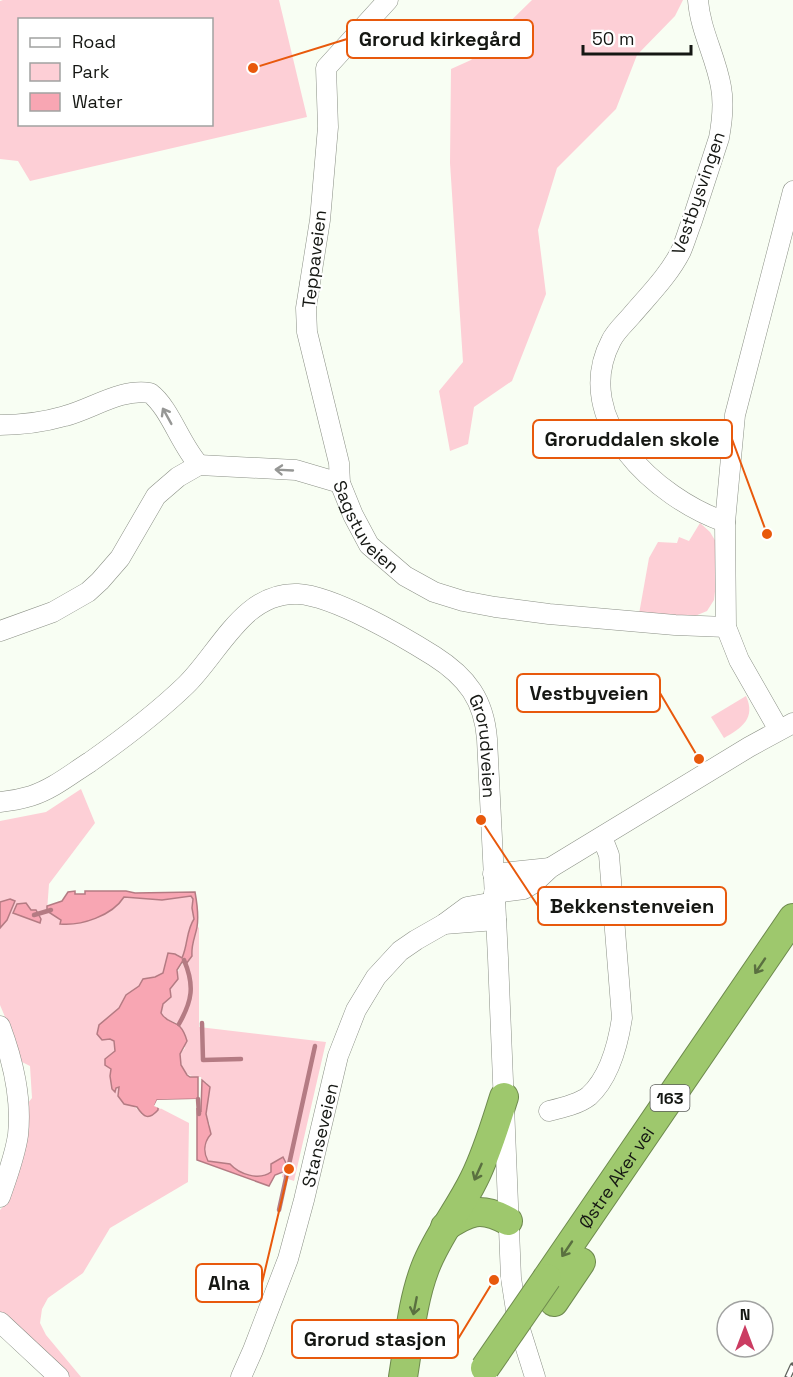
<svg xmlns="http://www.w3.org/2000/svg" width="793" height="1377" font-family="'Space Grotesk',sans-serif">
<rect width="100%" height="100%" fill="#f8fef3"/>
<!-- green -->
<g fill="#fdcfd6" fill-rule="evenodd">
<path d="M3 0H279L307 117 30 181 18 161 0 159V1ZM20 20H212V124H20Z"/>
<path d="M532 0H683L675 16 637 55 616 109 557 168 538 230 546 294 512 381 474 407 468 444 450 451 439 391 463 362 450 163 451 69 471 60Z"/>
<path d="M700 523 710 532 716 542V583L714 600 707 611 695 616 639 614 649 558 658 542 677 543 679 537 689 541Z"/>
<path d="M746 696C756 718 742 728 724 738L711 717Z"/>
<path d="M81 789 95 823 49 884 47 911 62 920 61 924 124 897 162 900 190 896 193 899 192 908 194 919C186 931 187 945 182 959L177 954 168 953 163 973 155 977 143 979 139 986 126 995 120 1008 99 1025 97 1033 114 1041 115 1051 105 1059 111 1069 115 1088 119 1087 118 1096C125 1107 134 1102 142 1115L158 1107 189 1123 188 1182 110 1228 83 1273 48 1298 42 1309 40 1323 46 1335 81 1377H70L0 1316V1210L9 1200 23 1109 32 1098 30 1066 16 1059 8 1024 0 1005V821L46 812Z"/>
<path d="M197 926 199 928V1027L326 1042 294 1181 282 1177 283 1172C275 1172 271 1174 263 1176 253 1178 237 1172 230 1164L208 1162 205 1156V1140L210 1125 206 1114 207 1102 209 1097 207 1083 202 1080 201 1077C185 1077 181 1071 180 1054L185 1048 179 1024 164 1018 161 1013 163 1004 171 997 170 989C181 974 174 967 192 956L191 946Z"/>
</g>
<!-- water -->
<g fill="#f8a6b3" stroke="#b47b83" stroke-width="1.5">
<path d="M75 891V894H85V891H126L135 893 195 892C197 903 199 915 197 927 195 938 191 944 192 956L186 964 182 962 177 970 178 979 170 989 171 997 163 1004 161 1013C169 1027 180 1016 187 1041L180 1054 181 1065 187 1075 190 1077H198V1099L157 1100 155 1105 158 1107V1110C149 1120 144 1118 137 1107L124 1104 118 1096 119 1087 116 1088 115 1092 112 1089 110 1076 111 1069 105 1065V1059L115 1051 114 1041 110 1039 102 1040 97 1034 99 1025 119 1008 126 995 139 986 143 979 155 977 163 973 168 953 175 954 182 958C188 945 186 931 194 919L192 908 193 899 191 896 162 900 124 897C112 916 81 926 60 924L61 920 47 911V906L62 901 68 892Z"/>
<path d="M10 899 15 901 7 920 0 928V902Z"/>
<path d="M26 903 31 910H36L41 919 40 923 13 913 17 904Z"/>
<path d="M202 1080 210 1087 206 1114 211 1134C204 1142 203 1152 208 1161L230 1164C239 1174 259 1181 271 1172V1164L283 1157 286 1163 283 1172 275 1175 269 1186 197 1160V1109L201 1111Z"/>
</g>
<!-- pier -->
<path fill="#f8fef3" d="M197 1099V1102L159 1103 161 1109 154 1106 157 1100Z"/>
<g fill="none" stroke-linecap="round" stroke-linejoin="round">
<!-- stream -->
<g stroke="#b47b83" stroke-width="4.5">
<path d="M34 915 51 910"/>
<path d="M202 1023 203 1060 241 1059"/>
<path d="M179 1024C192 1001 195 986 184 960"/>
<path d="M198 1099 199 1114"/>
<path d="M279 1210 315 1046"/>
</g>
<!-- minor casing -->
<g stroke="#8b9086" stroke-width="21">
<g id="minor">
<path id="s1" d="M388 0 326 68 328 127 320 220 306 308 307 332 339 463 340 483 353 515 369 545 405 576 434 592 463 601 495 607 549 614 675 625 726 627"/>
<path d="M698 0C700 30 716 57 721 87 724 103 722 122 719 138 710 166 701 194 692 221 688 231 685 242 681 251 669 275 648 296 631 316 624 324 615 332 611 341 570 420 656 498 725 522"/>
<path d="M0 425C21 425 44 422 65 416 92 409 121 388 150 393 170 408 180 444 199 465"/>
<path d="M0 631 53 612 88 592 100 581 120 558 156 496 178 477 199 465 296 470 340 483"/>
<path d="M779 730 739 660 726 627 725 522 735 415 793 191"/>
<path id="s2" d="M0 802C10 801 21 799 31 796 53 789 71 774 90 762 124 738 156 714 186 685 219 653 244 591 298 594 334 596 402 636 434 656 467 677 484 700 487 739L498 958 511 1278 518 1323 535 1377"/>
<path d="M493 874 550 868"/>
<path d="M494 893 524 889 534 883 550 868 749 747 793 723"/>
<path d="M444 924 496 920"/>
<path d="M0 1026C13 1061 22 1097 18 1135 15 1156 7 1177 0 1197"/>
<path d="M549 1111C562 1108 579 1104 589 1096 610 1077 618 1044 622 1018L609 855 602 837"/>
<path d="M0 1322 59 1377"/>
<path id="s3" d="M241 1377 253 1350 288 1259 304 1200 338 1056 356 1010 376 977 400 951 416 940 444 924 467 907 495 902"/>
</g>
</g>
<!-- highway casing -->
<g stroke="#6e8a4e" stroke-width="30">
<g id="highway">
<path d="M445 1227C469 1211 481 1206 508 1221"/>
<path id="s4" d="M547 1278 793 918"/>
<path d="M554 1302 581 1262"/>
<path d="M403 1377C409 1341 412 1302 425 1268 437 1236 459 1210 474 1179 487 1153 495 1125 504 1097"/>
</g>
</g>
<!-- minor -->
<use href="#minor" stroke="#fff" stroke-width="20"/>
<!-- highway -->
<use href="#highway" stroke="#9ec86d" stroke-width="28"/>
<!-- rail casing -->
<g stroke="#60635d" stroke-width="7">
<path id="rail" d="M788 1377 793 1366"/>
</g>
<!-- rail -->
<use href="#rail" stroke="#fff" stroke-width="4.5" stroke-dasharray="14" stroke-linecap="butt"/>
<!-- highway-bridge casing -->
<g stroke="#6e8a4e" stroke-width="30" stroke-linecap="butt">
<path id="highway-bridge" d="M485 1368 547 1278"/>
</g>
<!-- highway-bridge -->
<use href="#highway-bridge" stroke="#9ec86d" stroke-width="28"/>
</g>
<!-- one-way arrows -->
<defs><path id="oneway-shaft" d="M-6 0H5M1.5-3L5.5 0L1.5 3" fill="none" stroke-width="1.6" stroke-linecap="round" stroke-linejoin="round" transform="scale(1.5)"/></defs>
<g stroke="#969795">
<use href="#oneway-shaft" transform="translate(167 416) rotate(-119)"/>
<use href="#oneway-shaft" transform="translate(284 470) rotate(-177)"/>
</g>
<g stroke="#5a7040">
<use href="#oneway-shaft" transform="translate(760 966) rotate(124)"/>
<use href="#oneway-shaft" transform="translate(478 1172) rotate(114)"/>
<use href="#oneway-shaft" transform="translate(567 1249) rotate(124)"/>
<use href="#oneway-shaft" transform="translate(415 1306) rotate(101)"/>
</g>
<g text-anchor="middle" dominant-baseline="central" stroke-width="4.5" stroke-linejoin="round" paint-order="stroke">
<!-- shield labels -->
<rect fill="#fff" stroke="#5b5d5a" stroke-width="1.5" x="650.5" y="1085" width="39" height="26" rx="4.5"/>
<g font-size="16" font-weight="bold" fill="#151713">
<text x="670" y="1098">163</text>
</g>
<!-- street labels -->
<g font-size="18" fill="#151713" stroke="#fff">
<text transform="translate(698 193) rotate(-71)">Vestbysvingen</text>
<text transform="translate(314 259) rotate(-83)">Teppaveien</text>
<text stroke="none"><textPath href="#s1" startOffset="564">Sagstuveien</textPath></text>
<text stroke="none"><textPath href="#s2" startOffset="633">Grorudveien</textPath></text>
<text stroke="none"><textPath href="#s3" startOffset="255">Stanseveien</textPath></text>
<text stroke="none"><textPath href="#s4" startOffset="122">Østre Aker vei</textPath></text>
</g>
</g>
<!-- callouts -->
<path fill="none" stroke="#e8590c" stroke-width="2" d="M253 68L347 39M767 534L732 439M699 759L660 693M481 820L538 906M289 1169L262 1283M494 1280L458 1339"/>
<g fill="#e8590c" stroke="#fff" stroke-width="2">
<circle cx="253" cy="68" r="6"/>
<circle cx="767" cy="534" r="6"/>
<circle cx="699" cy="759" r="6"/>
<circle cx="481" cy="820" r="6"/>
<circle cx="289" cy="1169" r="6"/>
<circle cx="494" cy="1280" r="6"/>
</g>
<g fill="#fff" stroke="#e8590c" stroke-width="2">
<rect x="347" y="20" width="186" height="38" rx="6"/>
<rect x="533" y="420" width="199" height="38" rx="6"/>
<rect x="517" y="674" width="143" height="38" rx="6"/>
<rect x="538" y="887" width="188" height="38" rx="6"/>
<rect x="196" y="1264" width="66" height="38" rx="6"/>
<rect x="292" y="1320" width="166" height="38" rx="6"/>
</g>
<g font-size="20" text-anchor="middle" font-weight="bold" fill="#151713">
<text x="440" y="46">Grorud kirkegård</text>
<text x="632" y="446">Groruddalen skole</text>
<text x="589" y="700">Vestbyveien</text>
<text x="632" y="913">Bekkenstenveien</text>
<text x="229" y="1290">Alna</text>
<text x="375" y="1346">Grorud stasjon</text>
</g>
<!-- legend -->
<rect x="18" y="18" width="195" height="108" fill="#ffffff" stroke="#a1a2a1" stroke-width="1.5"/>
<rect x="30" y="38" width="30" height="9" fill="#ffffff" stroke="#a1a2a1" stroke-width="1.5"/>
<text x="72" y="48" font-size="18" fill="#151713">Road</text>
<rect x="30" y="63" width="30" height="18" fill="#fdcfd6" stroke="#a1a2a1" stroke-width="1.5"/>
<text x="72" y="78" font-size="18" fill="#151713">Park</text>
<rect x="30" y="93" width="30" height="18" fill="#f8a6b3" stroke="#a1a2a1" stroke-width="1.5"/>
<text x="72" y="108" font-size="18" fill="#151713">Water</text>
<!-- north arrow -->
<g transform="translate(745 1329)"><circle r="28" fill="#ffffff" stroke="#a1a2a1" stroke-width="1.5"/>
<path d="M0-4.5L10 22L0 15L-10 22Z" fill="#cb3c62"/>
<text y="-9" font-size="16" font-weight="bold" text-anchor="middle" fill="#151713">N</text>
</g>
<!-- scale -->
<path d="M583 45v9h108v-9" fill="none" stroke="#151713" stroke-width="3"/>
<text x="592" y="45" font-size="18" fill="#151713" stroke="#ffffff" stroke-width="4.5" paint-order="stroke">50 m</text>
</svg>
